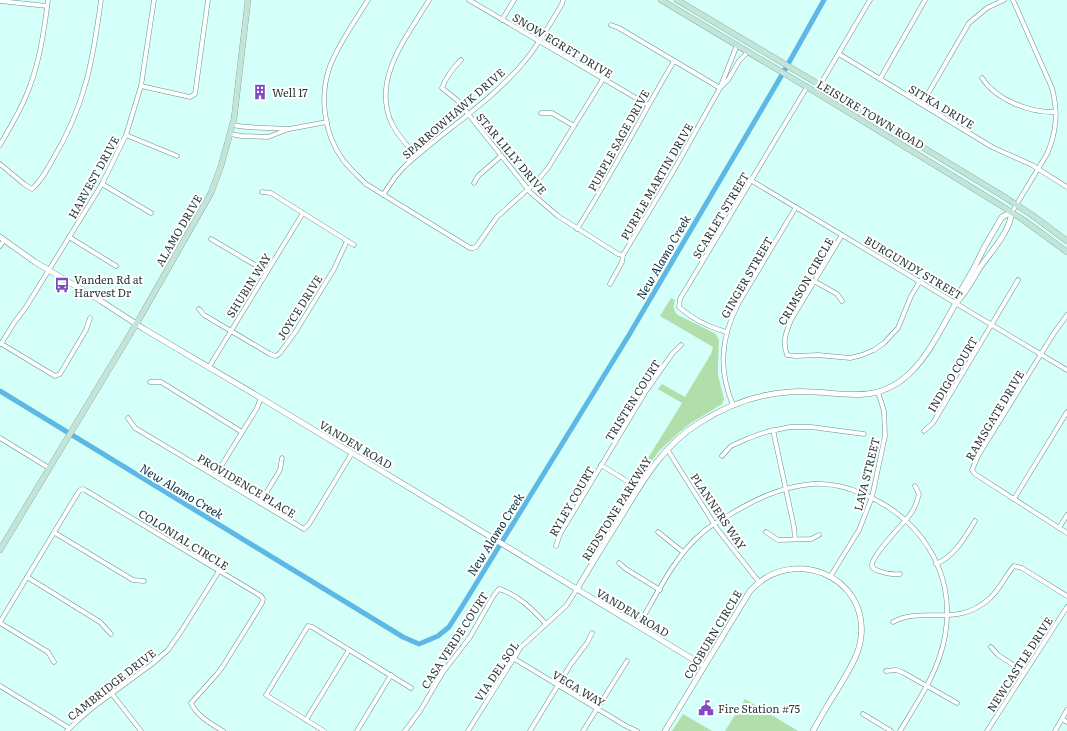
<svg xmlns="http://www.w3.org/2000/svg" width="1067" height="731" font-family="Literata,serif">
<rect width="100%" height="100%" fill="#d5fff9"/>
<!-- green -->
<g fill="#b2deac">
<path d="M671 298 675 300C673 306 673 311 678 315L716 334 719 340 718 363V375L724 399 722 404 691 423 676 435 659 451 641 477 637 476 682 403 658 389 662 384 685 397 711 354 713 347 660 316Z"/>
<path d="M745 699 798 731H725Z"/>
<path d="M683 714 712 731H672Z"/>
</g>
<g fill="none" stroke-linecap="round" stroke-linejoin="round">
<!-- canal -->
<path stroke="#5db8e6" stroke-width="5" d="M0 391 403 637 419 644 438 636 449 627 463 605 629 335 783 73 824 0"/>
<!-- minor casing -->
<g stroke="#69908b" stroke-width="5">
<g id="minor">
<path d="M368 0C355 21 339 43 330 66 319 96 324 134 343 160 350 169 358 176 366 184L470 248H473L476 247 497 217 538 180 548 168 603 79"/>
<path d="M469 0 648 105"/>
<path d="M0 1 47 6"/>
<path d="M502 20 514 0"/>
<path d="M611 25 619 28 720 88"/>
<path d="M839 54 992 147 1032 165 1067 187"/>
<path d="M461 60C453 68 446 77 442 88L457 100 531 193 558 216 618 254 623 255"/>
<path d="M982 78C996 100 1030 113 1056 112"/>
<path d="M880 79 925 0"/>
<path d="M820 85 870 0"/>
<path d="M141 86 190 97 195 94 208 0"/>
<path d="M721 87 728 80 739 61 748 52"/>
<path d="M922 104 969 23 987 8 1004 0"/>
<path d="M541 113H552L574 126"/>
<path d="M232 125C251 129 270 127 288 129"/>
<path d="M230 134 242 136 268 137 289 129 327 122"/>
<path d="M126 135 177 156"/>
<path d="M0 145C9 129 19 113 26 96 39 66 44 32 48 0"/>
<path d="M416 156C408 146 398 136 392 124 371 79 407 37 429 0"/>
<path d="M0 164 24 184 32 189C41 181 47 170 53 159 85 106 93 60 101 0"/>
<path d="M752 181 1067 370"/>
<path d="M474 183 478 176 501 156"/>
<path d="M102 184 151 213"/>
<path d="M262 192 271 193 354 245"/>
<path d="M383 195 395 177 405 166C443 131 491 102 524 62 539 44 550 24 562 4L563 0"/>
<path d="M1012 212 1047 154C1057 131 1058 111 1052 88L1013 0"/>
<path d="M577 229C612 174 641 117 674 61"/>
<path d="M842 235 791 320C786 332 782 342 787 355L796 356 818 355 850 358 862 355 874 350 884 343 898 328 911 296 920 281"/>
<path d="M69 237 116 266"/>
<path d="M211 239 267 272"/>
<path d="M0 246 4 240"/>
<path d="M814 281 837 294 842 301"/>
<path d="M610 284 622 262 623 255 671 175 720 88 737 45"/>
<path d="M199 309 204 315 270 354 276 356 280 353 296 331 334 269 347 241"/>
<path d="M1067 315 1054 333 978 456 972 470 975 474 1067 533"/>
<path d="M726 332C709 327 692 319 679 307L680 299 807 87"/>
<path d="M0 343 55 376 60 374 86 330 90 318"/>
<path d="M1 344 14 323 26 307 102 184 126 135 141 86 154 0"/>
<path d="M209 367 303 213"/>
<path d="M150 382H161L242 432"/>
<path d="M733 405C718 369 721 338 738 304L796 207"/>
<path d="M128 418 135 428 304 529 309 524 352 453"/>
<path d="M773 430 794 527 795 539"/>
<path d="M924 431 933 423 1018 280"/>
<path d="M0 438 49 468"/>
<path d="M667 449 718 530 759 582"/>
<path d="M722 456 731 446 749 438 766 432 790 427H811L864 434"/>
<path d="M601 465 638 488"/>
<path d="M215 476 257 408 261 398"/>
<path d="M1014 499 1067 412"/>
<path d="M260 503 280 470 282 458"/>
<path d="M1059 528 1067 515"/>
<path d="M658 532 683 552"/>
<path d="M766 532 778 540 811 539 819 535"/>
<path d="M55 533 133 580 144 581"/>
<path d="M556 546 560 534 646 391 672 354 681 345"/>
<path d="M619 563 626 569 660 590"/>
<path d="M936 564C955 556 965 537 975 521"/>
<path d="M900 574C892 575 887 574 879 571 876 570 873 570 872 566 870 557 902 525 909 516 914 510 917 502 919 494L915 486"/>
<path d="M27 577 100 622 111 634"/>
<path d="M830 577 859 530 872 497 885 436 884 411 878 392"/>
<path d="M0 622 79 491 82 489 85 490 261 596 263 599 262 603 223 666 217 674 191 703C197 716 211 724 223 731"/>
<path d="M893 622C925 605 957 629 990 598 1000 589 1005 576 1014 566L1022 568 1067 596"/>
<path d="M0 623 48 652 54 662"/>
<path d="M638 626C656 596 674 557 701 534 708 527 717 522 726 517 753 500 780 487 812 484 829 483 847 487 863 494 921 518 956 572 945 636 939 671 918 701 900 731"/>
<path d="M991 647 998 655 1024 672"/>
<path d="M513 658 626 726 637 731"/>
<path d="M886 671 896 670 902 672 957 703"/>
<path d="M0 686 69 728"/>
<path d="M112 694 141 731"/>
<path d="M863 714 891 731"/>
<path d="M1062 719 1067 722"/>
<path d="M306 720 349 650"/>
<path d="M67 731 77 721 92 708 152 664 168 650 182 630 219 571"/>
<path d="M324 731 266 695 308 626 312 627 411 688"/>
<path d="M357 731 391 675"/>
<path d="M405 731 420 711 443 672 470 637 494 595 499 589C519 595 533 610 546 624"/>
<path d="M468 731 521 647 566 606 577 589"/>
<path d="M530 731 571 664 587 643 592 633"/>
<path d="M583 731 627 661"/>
<path d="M987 731 1067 607"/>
<path d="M1055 731 1067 710"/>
</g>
</g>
<!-- tertiary casing -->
<g stroke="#69908b" stroke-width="6">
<g id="tertiary">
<path d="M0 237 35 262 101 301 144 329 261 398 704 666"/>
<path d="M957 302 959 294 974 268 985 246 1002 217 1012 212"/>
<path d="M577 589C591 565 606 541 621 517 642 482 663 445 699 423 726 406 757 394 789 392 835 388 874 410 912 371 930 353 943 325 956 303 966 293 972 281 979 269 991 251 1009 234 1012 212"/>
<path d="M665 731 750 591C791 545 868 575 861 637 859 656 848 671 839 687 830 701 821 716 813 731"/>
</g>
</g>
<!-- secondary casing -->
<g stroke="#69908b" stroke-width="6">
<g id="secondary">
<path d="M661 0 817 93 997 203 1025 221 1067 252"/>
<path d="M677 0 820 85 1003 196 1032 215 1067 241"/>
<path d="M0 550 141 316 211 193 221 166 234 119 248 0"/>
</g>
</g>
<!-- minor -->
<use href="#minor" stroke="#fff" stroke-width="4"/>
<!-- tertiary -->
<use href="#tertiary" stroke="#fff" stroke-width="5"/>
<!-- secondary -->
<use href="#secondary" stroke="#c4e4d8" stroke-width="5.5"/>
</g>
<!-- icons -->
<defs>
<g id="building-bare" transform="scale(1.2)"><path d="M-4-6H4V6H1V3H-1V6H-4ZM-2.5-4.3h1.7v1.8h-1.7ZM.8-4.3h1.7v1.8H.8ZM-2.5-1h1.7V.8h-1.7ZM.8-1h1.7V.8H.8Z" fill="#804ac1" stroke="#fff" stroke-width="2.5" paint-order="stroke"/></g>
<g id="bus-bare" transform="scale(1.2)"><path d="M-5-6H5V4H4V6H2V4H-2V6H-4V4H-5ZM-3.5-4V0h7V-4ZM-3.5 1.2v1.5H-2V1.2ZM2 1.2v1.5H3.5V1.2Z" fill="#804ac1" stroke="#fff" stroke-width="2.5" paint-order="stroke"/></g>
<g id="civic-bare" transform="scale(1.2)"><path d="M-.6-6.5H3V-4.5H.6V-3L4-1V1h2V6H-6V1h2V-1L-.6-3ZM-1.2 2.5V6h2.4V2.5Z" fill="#804ac1" stroke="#fff" stroke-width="2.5" paint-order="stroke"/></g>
</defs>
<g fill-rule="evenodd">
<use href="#building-bare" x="260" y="92"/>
<use href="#bus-bare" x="62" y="285"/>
<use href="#civic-bare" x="706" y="708"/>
</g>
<g text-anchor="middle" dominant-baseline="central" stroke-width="4" stroke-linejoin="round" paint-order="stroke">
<!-- street labels -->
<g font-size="11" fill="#273836" stroke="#fff">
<text transform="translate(563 45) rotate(31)">SNOW EGRET DRIVE</text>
<text transform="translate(942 106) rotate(31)">SITKA DRIVE</text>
<text transform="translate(453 113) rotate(-41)">SPARROWHAWK DRIVE</text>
<text transform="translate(871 114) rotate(31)">LEISURE TOWN ROAD</text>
<text transform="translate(618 140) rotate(-61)">PURPLE SAGE DRIVE</text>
<text transform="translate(512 153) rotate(50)">STAR LILLY DRIVE</text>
<text transform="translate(93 177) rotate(-61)">HARVEST DRIVE</text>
<text transform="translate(656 181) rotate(-60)">PURPLE MARTIN DRIVE</text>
<text transform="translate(720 215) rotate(-59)">SCARLET STREET</text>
<text transform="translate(178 230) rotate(-60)">ALAMO DRIVE</text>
<text transform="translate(914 267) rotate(31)">BURGUNDY STREET</text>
<text transform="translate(746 277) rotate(-60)">GINGER STREET</text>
<text transform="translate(805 281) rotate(-60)">CRIMSON CIRCLE</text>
<text transform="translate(248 285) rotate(-58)">SHUBIN WAY</text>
<text transform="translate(299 307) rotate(-58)">JOYCE DRIVE</text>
<text transform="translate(952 374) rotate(-59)">INDIGO COURT</text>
<text transform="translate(632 400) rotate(-58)">TRISTEN COURT</text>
<text transform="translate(994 415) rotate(-59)">RAMSGATE DRIVE</text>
<text transform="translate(356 444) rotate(31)">VANDEN ROAD</text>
<text transform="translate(866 474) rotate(-76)">LAVA STREET</text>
<text transform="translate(247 485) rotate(31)">PROVIDENCE PLACE</text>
<text transform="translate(571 501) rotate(-60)">RYLEY COURT</text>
<text transform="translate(616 508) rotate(-58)">REDSTONE PARKWAY</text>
<text transform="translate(719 511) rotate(56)">PLANNERS WAY</text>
<text transform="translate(184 539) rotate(32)">COLONIAL CIRCLE</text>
<text transform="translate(633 612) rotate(31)">VANDEN ROAD</text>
<text transform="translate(712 634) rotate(-59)">COGBURN CIRCLE</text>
<text transform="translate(454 640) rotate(-57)">CASA VERDE COURT</text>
<text transform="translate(1019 664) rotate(-57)">NEWCASTLE DRIVE</text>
<text transform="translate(496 671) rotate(-56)">VIA DEL SOL</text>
<text transform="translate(111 684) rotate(-38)">CAMBRIDGE DRIVE</text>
<text transform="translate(579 688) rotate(31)">VEGA WAY</text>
</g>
<!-- poi labels -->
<g font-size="11" fill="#273836" stroke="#fff" text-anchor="start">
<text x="272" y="92">Well 17</text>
<text x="74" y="279">Vanden Rd at<tspan x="74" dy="13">Harvest Dr</tspan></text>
<text x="718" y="708">Fire Station #75</text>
</g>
<!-- water labels -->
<g font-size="12" font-style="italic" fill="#042f42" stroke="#fff">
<text transform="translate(663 257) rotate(-60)">New Alamo Creek</text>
<text transform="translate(182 491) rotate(31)">New Alamo Creek</text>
<text transform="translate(495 534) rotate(-58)">New Alamo Creek</text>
</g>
</g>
</svg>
